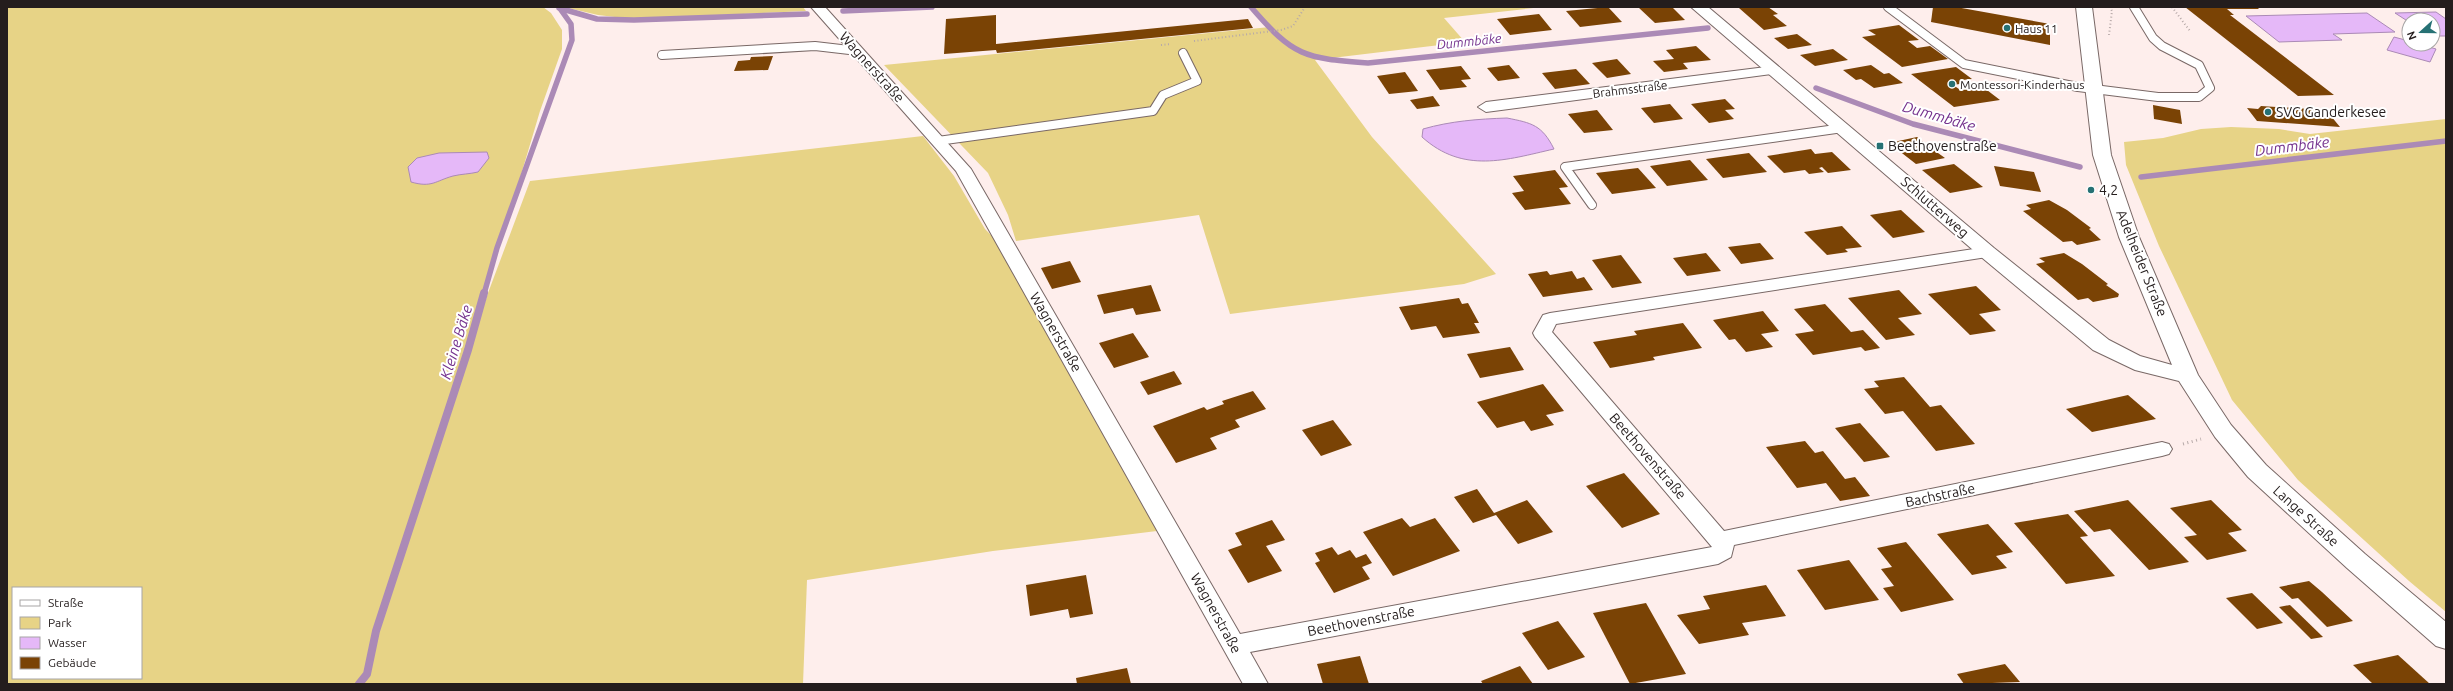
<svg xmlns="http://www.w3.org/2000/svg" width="2453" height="691" font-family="Ubuntu,sans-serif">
<rect width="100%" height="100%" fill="#feeeec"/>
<!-- green -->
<g fill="#e7d386" fill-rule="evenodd">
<path d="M7 7H543L551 13 562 30V49L540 111 462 373 488 293 530 181 923 136 954 176 985 229 999 243 1157 531 993 551 807 580 803 684H7ZM13 588H141V678H13Z"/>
<path d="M564 7H803L806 11 632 19 598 15Z"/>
<path d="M1254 7H1543L1444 18 1465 42 1315 60 1372 137 1496 274 1464 284 1230 314 1199 215 1016 241 1008 215 988 173 884 65 1270 27Z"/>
<path d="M2446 119V612L2409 581 2298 480 2232 400 2159 246 2126 165 2124 142 2163 138 2201 129 2231 127 2279 129 2310 134Z"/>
</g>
<!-- water -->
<g fill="#e5b8f8" stroke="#ab8ab6">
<path d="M2436 12 2446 19V36H2433V20H2409V22L2395 13Z"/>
<path d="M2367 13 2395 32 2333 34 2342 40 2279 42 2246 16Z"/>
<path d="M2394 37 2409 41V44H2419L2436 49 2430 62 2387 50Z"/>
<path d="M1507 118C1532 123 1542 125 1554 149 1506 160 1463 174 1422 137L1423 129C1451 121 1478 119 1507 118Z"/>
<path d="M487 152 489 158 478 172C470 174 461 174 453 176 435 181 432 188 411 182L408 167 417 158 439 153Z"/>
</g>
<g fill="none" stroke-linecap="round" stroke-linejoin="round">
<!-- stream-far1 -->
<g stroke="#ab8ab6" stroke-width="5.5">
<path d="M1251 7C1294 57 1304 58 1368 63L1708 28"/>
<path d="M559 8 597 19 634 20 807 14"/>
<path d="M843 11 932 7"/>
<path d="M1816 88 1913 124 2080 167"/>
<path d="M2141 177 2446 141"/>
<path d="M484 294 497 248 572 40 571 24 561 10"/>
</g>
<!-- stream -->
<path stroke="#ab8ab6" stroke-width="8" d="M359 684 367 674 376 631 468 350 484 293"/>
</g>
<!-- building -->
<g fill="#7a4305">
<path d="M1608 7 1622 22 1580 27 1566 11Z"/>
<path d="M1638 7H1672L1685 20 1655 23Z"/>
<path d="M1744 7H1768L1778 14 1773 15 1787 26 1764 30 1739 8Z"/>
<path d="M1933 7H1956L2050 24V45L1931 22Z"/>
<path d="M2185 7H2257L2259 9H2227L2234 15H2230L2334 95 2298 96Z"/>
<path d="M1539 14 1552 30 1510 35 1497 19Z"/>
<path d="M996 15V44L1248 19 1253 28 997 53 996 50 944 54 946 19Z"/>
<path d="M1899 25 1919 40 1908 41 1917 48 1930 46 1948 59 1902 67 1862 37 1876 35 1868 30Z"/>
<path d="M1797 34 1812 45 1788 49 1774 38Z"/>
<path d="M1696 46 1711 60 1683 63 1688 69 1664 72 1653 61 1674 59 1666 50Z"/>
<path d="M1833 49 1848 60 1815 66 1800 55Z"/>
<path d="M773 56 768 70 734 71 738 61 750 60 751 57Z"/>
<path d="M1617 59 1631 74 1607 78 1592 63Z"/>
<path d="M1509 65 1520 78 1498 81 1487 68Z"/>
<path d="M1871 65 1884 74 1889 73 1903 83 1874 88 1861 79 1856 80 1843 70Z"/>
<path d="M1461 66 1471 79 1461 80 1467 87 1440 90 1426 70Z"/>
<path d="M1956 67 1972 79 1962 80 1966 83 1953 85 1959 89 1983 87 2000 100 1954 107 1911 74Z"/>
<path d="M1576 69 1590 84 1555 89 1542 73Z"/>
<path d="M1405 72 1418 91 1389 94 1377 76Z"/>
<path d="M1433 96 1440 106 1417 109 1410 100Z"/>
<path d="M1725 99 1735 109 1725 110 1734 119 1709 123 1691 104Z"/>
<path d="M1670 104 1683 119 1654 123 1641 108Z"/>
<path d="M2153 105 2180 110 2182 124 2154 119Z"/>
<path d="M2261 106 2326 110 2340 127 2257 121 2247 108 2258 109Z"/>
<path d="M1597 110 1613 130 1584 133 1568 114Z"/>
<path d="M1917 137 1931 148 1945 158 1916 164 1889 143Z"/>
<path d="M1811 149 1815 154 1832 152 1851 170 1828 173 1822 167 1819 168 1824 172 1809 174 1805 170 1784 173 1767 156Z"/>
<path d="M1749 153 1767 172 1723 178 1706 159Z"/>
<path d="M1690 160 1708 180 1667 186 1650 166Z"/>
<path d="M1954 164 1968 175 1983 187 1950 193 1922 170Z"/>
<path d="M1994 166 2034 172 2041 192 2000 186Z"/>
<path d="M1638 168 1656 188 1612 194 1596 173Z"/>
<path d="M1555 170 1568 187 1559 188 1571 204 1525 210 1512 193 1524 191 1513 176Z"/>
<path d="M2049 200 2067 210 2091 228 2089 229 2101 240 2077 245 2072 241 2063 242 2023 211 2031 209 2026 205Z"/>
<path d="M1901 210 1925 232 1893 238 1870 215Z"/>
<path d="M1842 226 1862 247 1845 249 1848 252 1827 255 1804 232Z"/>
<path d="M1760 243 1774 259 1741 264 1728 247Z"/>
<path d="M1706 253 1721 271 1687 276 1673 258Z"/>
<path d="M2064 253 2082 264 2108 284 2106 285 2119 294 2118 297 2093 302 2088 298 2078 300 2036 264 2045 262 2039 258Z"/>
<path d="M1621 255 1642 283 1612 288 1592 260Z"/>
<path d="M1070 261 1081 282 1052 289 1041 268Z"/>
<path d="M1547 271 1550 275 1572 271 1577 279 1584 277 1593 290 1543 297 1528 274Z"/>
<path d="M1151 285 1161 311 1136 315 1133 308 1104 314 1097 295Z"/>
<path d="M1976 286 2001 310 1979 314 1996 331 1970 335 1928 294Z"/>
<path d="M1899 290 1922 314 1898 318 1915 335 1886 340 1848 298Z"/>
<path d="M1459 298 1462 304 1468 303 1479 323H1474L1480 333 1443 338 1436 326 1411 330 1399 307Z"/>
<path d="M1825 304 1851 332 1863 330 1880 348 1865 351 1861 347 1813 355 1795 334 1814 331 1794 309Z"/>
<path d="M1763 311 1779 331 1761 334 1773 347 1746 352 1735 339 1729 340 1713 320Z"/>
<path d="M1683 323 1702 348 1653 357 1655 360 1610 368 1593 342 1637 335 1634 331Z"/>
<path d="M1133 333 1149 357 1114 368 1099 343Z"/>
<path d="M1510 347 1524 370 1480 378 1467 354Z"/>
<path d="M1174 371 1182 384 1148 395 1140 382Z"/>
<path d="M1904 377 1930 407 1941 405 1975 444 1936 451 1903 411 1885 414 1864 389 1879 387 1874 381Z"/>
<path d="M1543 384 1564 411 1546 415 1554 425 1531 431 1524 421 1497 428 1477 402Z"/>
<path d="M1253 391 1266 409 1235 420 1240 427 1210 438 1217 449 1176 463 1153 426 1204 407 1207 410 1224 404 1222 401Z"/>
<path d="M2128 395 2156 419 2092 432 2066 409Z"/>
<path d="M1333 420 1352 445 1321 456 1302 430Z"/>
<path d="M1860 423 1890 457 1864 462 1835 428Z"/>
<path d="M1805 441 1815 453 1823 451 1845 479 1855 477 1870 496 1840 501 1826 483 1797 488 1766 447Z"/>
<path d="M1624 473 1660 514 1622 528 1586 486Z"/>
<path d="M1477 489 1494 513 1527 500 1553 532 1518 544 1496 515 1473 523 1454 497Z"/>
<path d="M2128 500 2189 562 2149 570 2110 529 2094 532 2074 511Z"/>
<path d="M2211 500 2242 530 2228 533 2247 551 2207 560 2184 537 2197 535 2170 508Z"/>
<path d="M2068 514 2088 536 2080 537 2115 576 2066 584 2014 523Z"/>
<path d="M1402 518 1410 527 1435 518 1460 551 1393 576 1363 532Z"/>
<path d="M1272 520 1285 540 1266 546 1282 571 1248 583 1228 550 1242 545 1235 533Z"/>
<path d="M1988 524 2013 552 1996 556 2007 568 1972 575 1937 534Z"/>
<path d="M1906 542 1954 600 1901 612 1883 588 1894 586 1881 569 1892 567 1877 548Z"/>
<path d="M1332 547 1338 555 1350 550 1356 558 1366 554 1372 563 1362 567 1370 579 1334 593 1315 563 1320 561 1315 553Z"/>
<path d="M1849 560 1879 600 1825 610 1797 570Z"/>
<path d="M1086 575 1093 614 1070 618 1068 609 1030 616 1026 585Z"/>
<path d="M2309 581 2322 592 2353 621 2327 627 2298 598 2292 599 2279 587Z"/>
<path d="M1766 585 1786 616 1742 623 1749 635 1699 644 1677 615 1710 609 1703 596Z"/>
<path d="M2252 593 2283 623 2257 629 2226 598Z"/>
<path d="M1646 603 1686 674 1630 684 1593 613Z"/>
<path d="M2290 605 2323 637 2311 639 2279 607Z"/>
<path d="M1558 621 1585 657 1548 670 1522 633Z"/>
<path d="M2398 655 2430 684H2373L2353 665Z"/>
<path d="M1360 656 1369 684H1323L1317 664Z"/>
<path d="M2005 664 2020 682 1964 684 1957 674Z"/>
<path d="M1520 666 1533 684H1483L1481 681Z"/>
<path d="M1127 668 1131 684H1077L1076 678Z"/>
</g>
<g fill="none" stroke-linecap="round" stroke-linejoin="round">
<!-- service casing -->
<g stroke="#796866" stroke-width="10">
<g id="service">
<path d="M1888 7 1964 64 2078 87 2158 97H2199L2210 88 2199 65 2162 46 2153 38 2134 7"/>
<path d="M662 55 815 46 858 51"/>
<path d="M938 141 1153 111 1163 95 1197 81 1183 53"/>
<path d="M1592 205 1565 167 1843 128"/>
</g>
</g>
<!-- minor casing -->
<g stroke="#796866" stroke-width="2">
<g id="minor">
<path d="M811 7H825L971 169 1240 634 1712 547 1535 337 1533 333 1543 315 1550 313 1987 247 1993 248 1996 252 1993 256 1987 257 1556 324 1552 332 1724 531 2162 442 2169 444 2172 449 2169 454 2162 456 1734 545 1731 557 1718 564 1250 652 1268 684H1243L956 171Z"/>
<path d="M1774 66 1779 67 1781 70 1779 73 1486 112 1478 107 1486 102Z"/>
</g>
</g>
<!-- tertiary casing -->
<g stroke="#796866" stroke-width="2">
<path id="tertiary" d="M1691 7H1708L1994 248 2109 340 2140 356 2172 365 2119 237 2093 155 2076 7H2092L2111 155 2139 237 2198 375 2231 425 2266 465 2365 554 2446 622V649L2436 646 2347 568 2248 477 2215 437 2179 381 2135 370 2093 350 1980 256Z"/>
</g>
<!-- path-far1 -->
<g stroke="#b6a9a8" stroke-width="2" stroke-dasharray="1 2.5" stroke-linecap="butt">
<path d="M2172 7 2190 31"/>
<path d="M2109 35 2112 11 2110 7"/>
<path d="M1194 41 1281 30 1293 26 1305 7"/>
<path d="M1161 45 1171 44"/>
</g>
<!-- path -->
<path stroke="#b6a9a8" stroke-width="3" stroke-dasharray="1 3.5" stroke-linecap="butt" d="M2183 444 2201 439"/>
<!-- service -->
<use href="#service" stroke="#fff" stroke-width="8"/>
<!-- minor -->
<use href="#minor" fill="#fff" fill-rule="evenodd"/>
<!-- tertiary -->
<use href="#tertiary" fill="#fff" fill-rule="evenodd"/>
</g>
<!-- markers -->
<g fill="#267174" stroke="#fff" stroke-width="1.5">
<circle cx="2007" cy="28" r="4"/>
<circle cx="1952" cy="84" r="4"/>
<circle cx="2268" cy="112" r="4"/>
<rect x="1876" y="142" width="8" height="8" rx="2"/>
<circle cx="2091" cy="190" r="4"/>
</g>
<g text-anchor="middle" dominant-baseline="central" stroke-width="4" stroke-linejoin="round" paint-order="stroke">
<!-- far-poi labels -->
<g font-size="12" fill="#241d1d" stroke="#fff" text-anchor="start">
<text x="2015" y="28">Haus 11</text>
<text x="1960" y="84">Montessori-Kinderhaus</text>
</g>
<!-- far-street labels -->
<g font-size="12" fill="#241d1d" stroke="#fff">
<text transform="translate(1630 89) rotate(-7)">Brahmsstraße</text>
</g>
<!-- far-water labels -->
<g font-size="13" font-style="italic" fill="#74318d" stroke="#fff">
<text transform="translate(1469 41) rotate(-6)">Dummbäke</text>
</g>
<!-- street labels -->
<g font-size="14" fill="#241d1d" stroke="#fff">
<text transform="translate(872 67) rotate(48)">Wagnerstraße</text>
<text transform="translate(1935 207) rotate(41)">Schlutterweg</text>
<text transform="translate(2142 263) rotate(68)">Adelheider Straße</text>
<text transform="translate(1056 332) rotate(60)">Wagnerstraße</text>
<text transform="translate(1648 456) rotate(49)">Beethovenstraße</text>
<text transform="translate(1940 495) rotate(-12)">Bachstraße</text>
<text transform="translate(2306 516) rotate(42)">Lange Straße</text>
<text transform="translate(1216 613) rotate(61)">Wagnerstraße</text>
<text transform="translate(1361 621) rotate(-11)">Beethovenstraße</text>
</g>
<!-- poi labels -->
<g font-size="14" fill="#241d1d" stroke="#fff" text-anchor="start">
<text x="2276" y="112">SVG Ganderkesee</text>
<text x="1888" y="146">Beethovenstraße</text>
<text x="2099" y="190">4,2</text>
</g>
<!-- water labels -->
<g font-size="15" font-style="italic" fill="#74318d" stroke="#fff">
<text transform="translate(1939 116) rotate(16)">Dummbäke</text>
<text transform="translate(2292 146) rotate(-7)">Dummbäke</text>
<text transform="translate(456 342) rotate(-73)">Kleine Bäke</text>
</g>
</g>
<!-- border -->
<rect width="2453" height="691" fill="none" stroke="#241d1d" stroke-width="16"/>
<!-- legend -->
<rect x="12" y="587" width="130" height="92" fill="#ffffff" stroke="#a7a5a5"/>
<rect x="20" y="600" width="20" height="6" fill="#ffffff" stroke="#a7a5a5"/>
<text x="48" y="607" font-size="12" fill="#241d1d">Straße</text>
<rect x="20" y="617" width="20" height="12" fill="#e7d386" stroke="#a7a5a5"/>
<text x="48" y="627" font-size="12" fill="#241d1d">Park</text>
<rect x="20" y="637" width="20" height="12" fill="#e5b8f8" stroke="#a7a5a5"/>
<text x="48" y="647" font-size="12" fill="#241d1d">Wasser</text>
<rect x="20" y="657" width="20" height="12" fill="#7a4305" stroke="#a7a5a5"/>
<text x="48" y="667" font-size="12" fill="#241d1d">Gebäude</text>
<!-- north arrow -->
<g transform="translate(2421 32) rotate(249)"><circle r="19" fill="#ffffff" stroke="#a7a5a5"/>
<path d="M0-3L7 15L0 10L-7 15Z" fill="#267174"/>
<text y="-6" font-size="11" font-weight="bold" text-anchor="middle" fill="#241d1d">N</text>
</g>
</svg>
